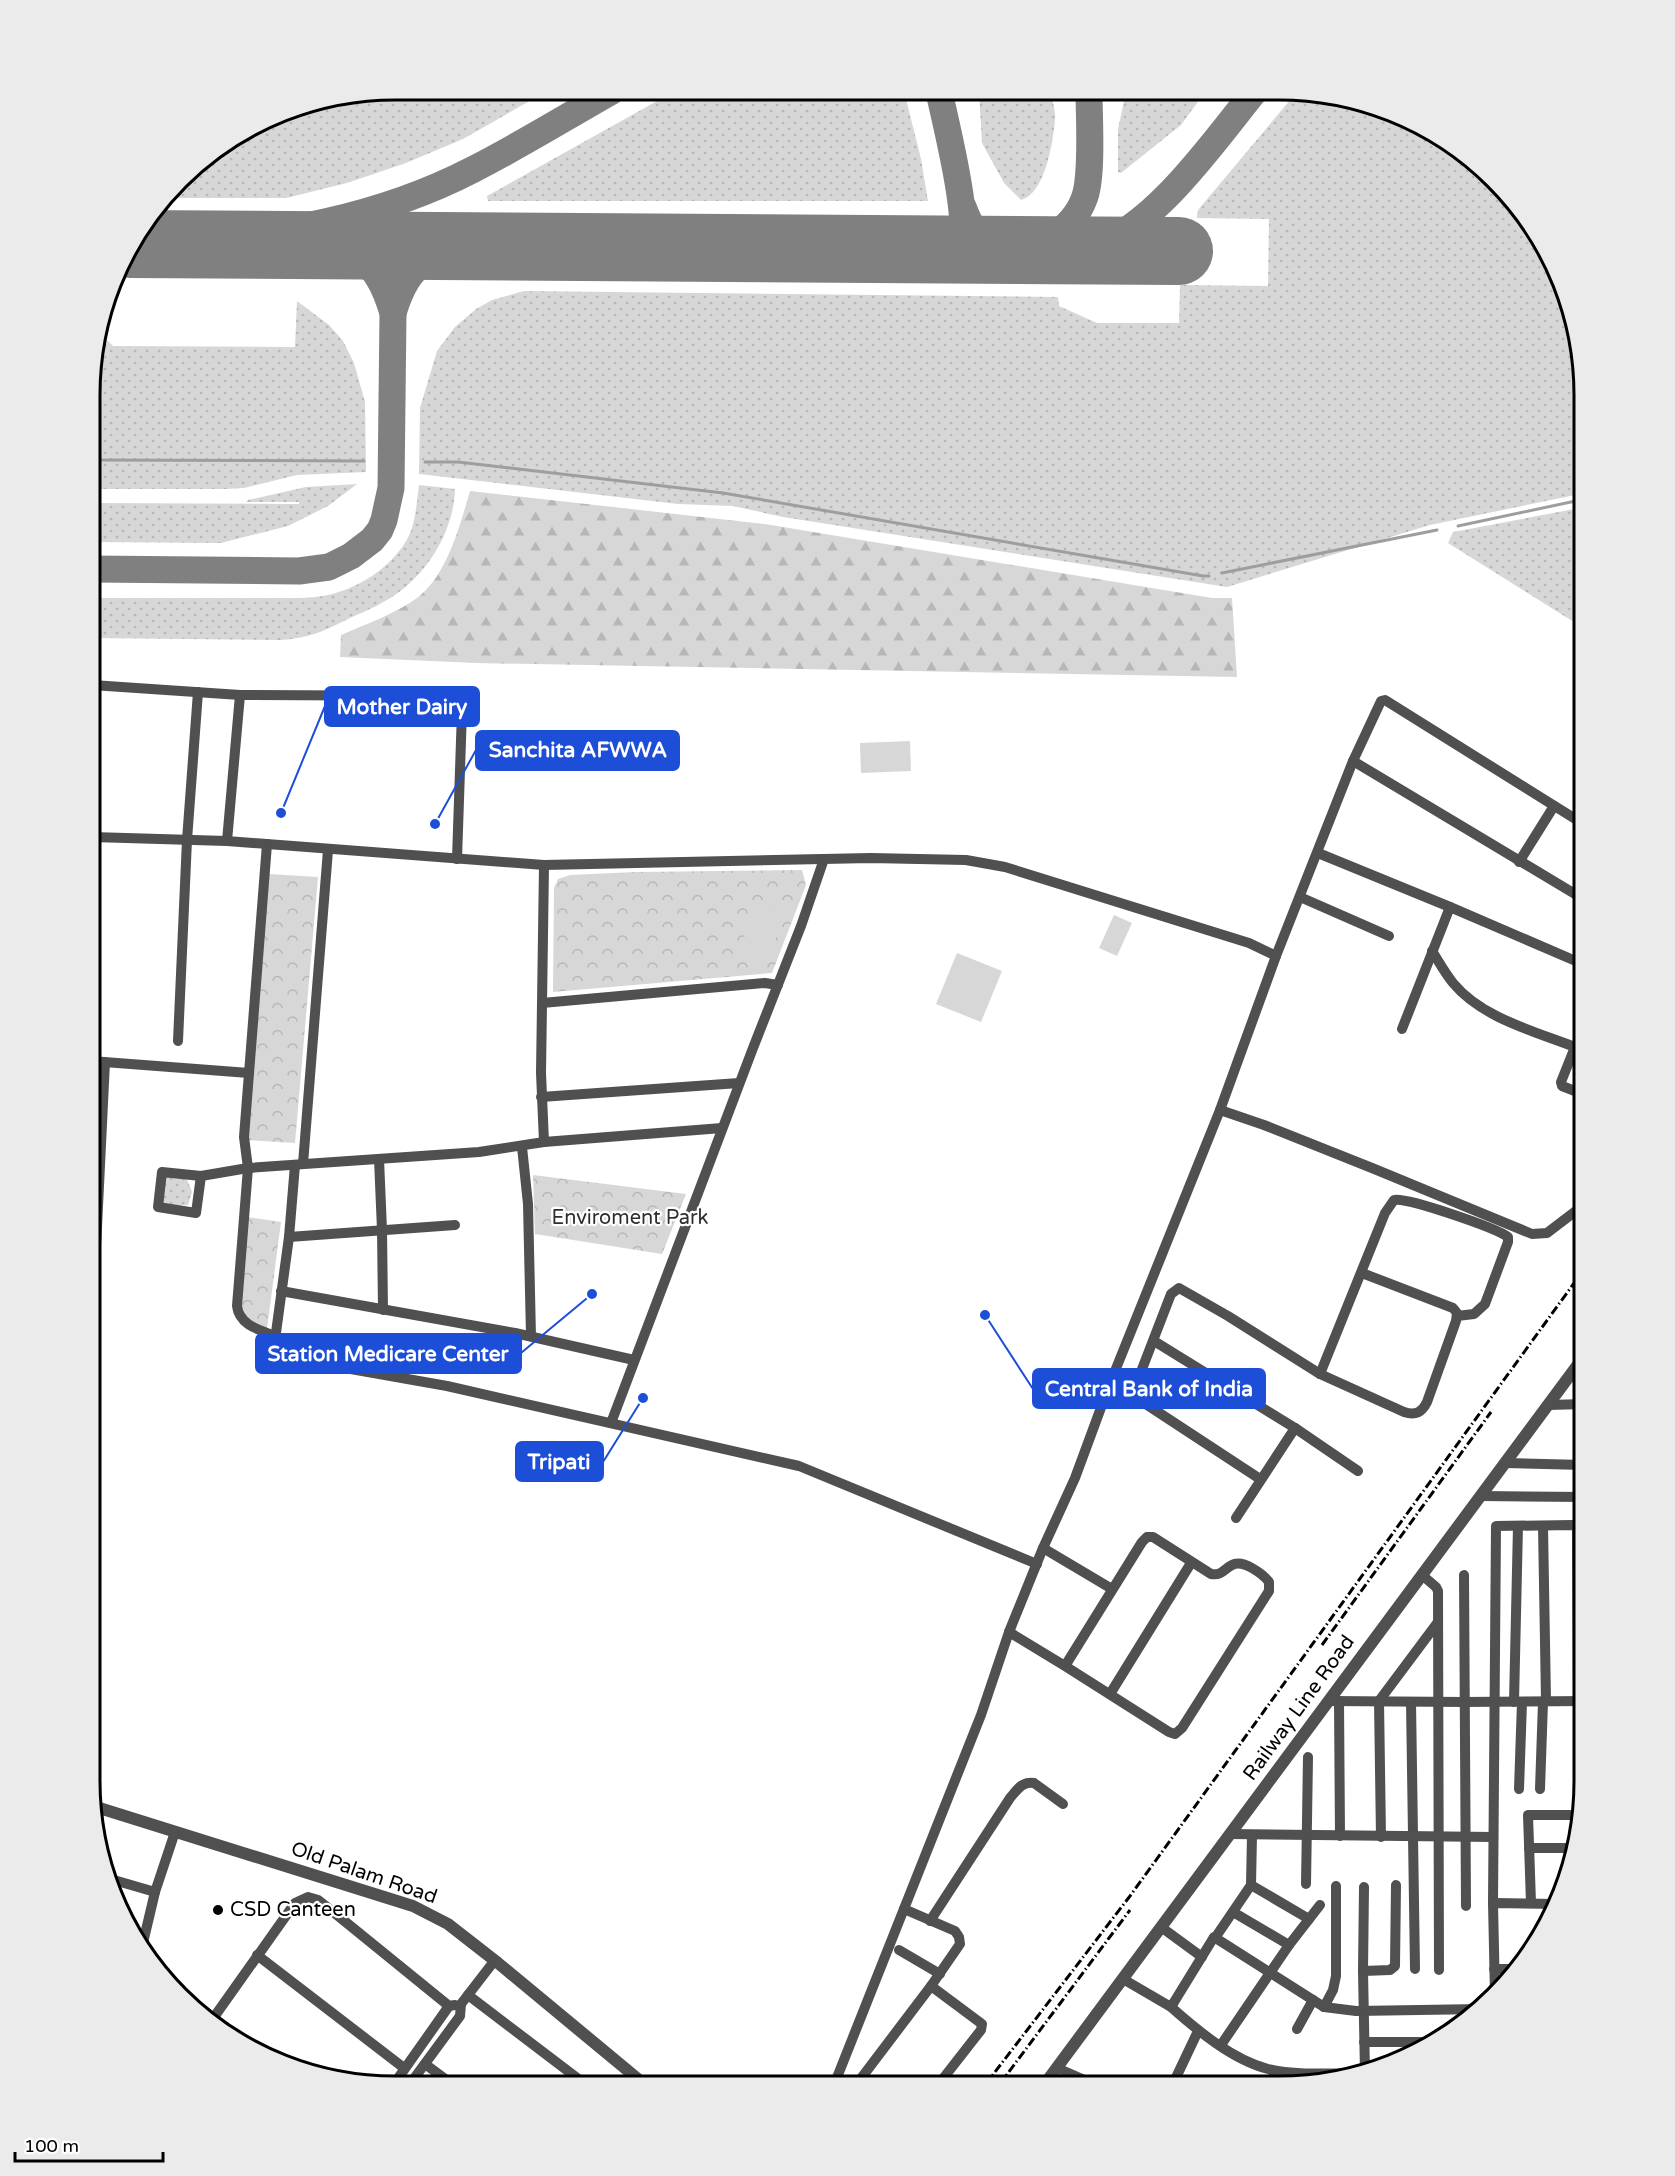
<svg xmlns="http://www.w3.org/2000/svg" width="1675" height="2176" font-family="'Varela Round',sans-serif">
<defs>
<pattern id="grass-dots" width="8" height="8" patternUnits="userSpaceOnUse" patternTransform="scale(1.5)"><rect width="8" height="8" fill="#d7d7d7"/><path d="M2 2h.1M6 6h.1" fill="none" stroke="#b7b7b7" stroke-width="1.8" stroke-linecap="round"/></pattern>
<pattern id="forest-firs" width="22" height="20" patternUnits="userSpaceOnUse" patternTransform="scale(1.5)"><rect width="22" height="20" fill="#d7d7d7"/><path d="M5 1l3.5 6h-7zM16 11l3.5 6h-7z" fill="#b7b7b7"/></pattern>
<pattern id="park-crowns" width="20" height="18" patternUnits="userSpaceOnUse" patternTransform="scale(1.5)"><rect width="20" height="18" fill="#d7d7d7"/><path d="M2 6a3 3 0 1 1 6 0M12 15a3 3 0 1 1 6 0" fill="none" stroke="#b7b7b7"/></pattern>
</defs>
<rect width="100%" height="100%" fill="#fff"/>
<!-- grass -->
<g fill="url(#grass-dots)">
<path d="M395 90H549L463 139 406 163 347 183 286 198H167L194 166 297 106Z"/>
<path d="M675 91H904L921 159 928 201H488L487 196Z"/>
<path d="M979 92H1051C1052 101 1056 111 1055 120 1053 142 1045 194 1021 200L1004 183 982 143Z"/>
<path d="M1126 92H1205L1181 125 1121 173 1118 172V129Z"/>
<path d="M1296 93H1320L1396 113 1465 153 1509 194 1553 260 1575 317 1585 395V493L1430 525 1227 587 783 517 733 506 678 504 419 474 420 408 437 351 455 327 476 309 492 300 524 291 1058 297 1059 306 1097 323H1179L1180 285 1268 286 1269 219 1197 218 1198 210Z"/>
<path d="M297 301 329 325 343 341 354 363 365 402 366 472 297 475 244 488 226 489H92L93 355 100 333 113 346 295 347Z"/>
<path d="M357 484 328 506 288 526 221 543 92 542V503L299 504V502H246L248 500 306 487Z"/>
<path d="M419 485 455 489C454 527 432 566 403 589 387 602 368 610 350 618 327 630 307 639 280 640L92 638V598H300C309 598 319 597 328 595 361 588 398 563 411 531 416 516 417 501 419 485Z"/>
<path d="M1585 507V629L1448 543 1453 532Z"/>
<path d="M164 1177H186L192 1192 188 1205 173 1206 160 1204Z"/>
</g>
<!-- forest -->
<path fill="url(#forest-firs)" d="M470 491 765 524 1212 598H1232L1237 677 476 663 340 657 341 635C366 624 395 614 417 598 447 576 460 525 470 491Z"/>
<!-- park -->
<g fill="url(#park-crowns)">
<path d="M802 870 806 885 772 973 553 992 554 888 558 879 570 875 635 872Z"/>
<path d="M269 874 318 877 295 1143 247 1140Z"/>
<path d="M533 1175 686 1194 662 1254 535 1234Z"/>
<path d="M247 1217 281 1222 267 1329 247 1318 240 1309Z"/>
</g>
<!-- pitch -->
<g fill="#d7d7d7">
<path d="M910 741 911 771 861 773 860 743Z"/>
<path d="M753 903 783 911 770 962 740 954Z"/>
<path d="M1114 915 1132 923 1117 956 1099 948Z"/>
<path d="M957 953 1002 971 981 1022 936 1004Z"/>
</g>
<g fill="none" stroke-linecap="round" stroke-linejoin="round">
<!-- stream -->
<g stroke="#9e9e9e" stroke-width="3">
<path d="M92 460 364 461"/>
<path d="M425 462H458L723 493 1203 576H1209"/>
<path d="M1458 526 1585 499"/>
<path d="M1222 573 1437 530"/>
</g>
<!-- taxiway -->
<g stroke="#808080" stroke-width="27">
<path d="M963 207C973 234 982 246 1011 250"/>
<path d="M167 244C273 236 378 219 474 169 521 145 566 117 612 91"/>
<path d="M924 250C938 247 954 247 961 233 969 218 944 114 939 92"/>
<path d="M1016 250C1029 246 1044 243 1055 235 1067 227 1079 213 1084 199 1093 178 1089 117 1089 92"/>
<path d="M1054 251C1067 250 1082 250 1095 246 1155 227 1215 140 1254 92"/>
<path d="M393 313C410 257 433 252 487 246"/>
<path d="M92 569 299 571 329 567 351 556 372 540 380 530 384 520 391 488 393 313C376 255 353 248 297 245"/>
</g>
<!-- runway -->
<path stroke="#808080" stroke-width="68" d="M130 244 1179 251"/>
<!-- minor -->
<g stroke="#505050" stroke-width="10">
<path d="M92 685 240 695 227 841 544 865 871 858 966 860 1005 867 1249 943 1276 956"/>
<path d="M240 695 451 696 457 699 462 711 457 859"/>
<path d="M1353 761 1585 900"/>
<path d="M92 837 227 841"/>
<path d="M267 844 244 1137 248 1168 237 1306C239 1325 260 1330 275 1336"/>
<path d="M1318 853 1450 907 1585 965"/>
<path d="M1519 862 1554 806"/>
<path d="M1300 897 1389 936"/>
<path d="M1432 951C1439 962 1445 973 1453 983 1482 1018 1534 1031 1575 1047L1561 1082 1562 1086 1585 1095"/>
<path d="M542 1003 765 983 778 985"/>
<path d="M1402 1029 1450 907"/>
<path d="M178 1041 187 840 198 692"/>
<path d="M91 1061 249 1073"/>
<path d="M541 1097 739 1083"/>
<path d="M1220 1110 1264 1125 1372 1168 1532 1234 1547 1233 1585 1204"/>
<path d="M544 1142 541 1073 544 865"/>
<path d="M522 1147 528 1204 531 1336"/>
<path d="M379 1159 382 1230 383 1310"/>
<path d="M303 1164 328 850"/>
<path d="M295 1165 289 1237 275 1340 276 1349 283 1357 447 1386 799 1466 1037 1564"/>
<path d="M201 1176 196 1213 158 1207 162 1172 201 1176 248 1168 479 1152 544 1142 722 1128"/>
<path d="M289 1237 455 1225"/>
<path d="M95 1268 105 1062"/>
<path d="M281 1291 515 1333 634 1360"/>
<path d="M1154 1341 1295 1428 1358 1471"/>
<path d="M1320 1374 1385 1213 1394 1200C1407 1197 1496 1228 1508 1237V1242L1485 1304 1474 1314 1457 1316"/>
<path d="M1109 1386 1132 1395 1260 1479"/>
<path d="M1132 1395 1171 1294 1179 1288 1228 1316 1320 1374 1404 1412C1416 1416 1422 1412 1427 1402L1456 1321 1457 1313 1453 1308 1362 1273"/>
<path d="M1548 1405 1585 1404"/>
<path d="M611 1423 753 1048 801 926 824 859"/>
<path d="M1504 1463 1584 1465"/>
<path d="M1480 1496 1584 1497"/>
<path d="M1236 1518 1295 1428"/>
<path d="M1543 1526 1546 1701"/>
<path d="M1043 1548 1112 1589"/>
<path d="M1422 1575 1436 1587 1438 1591 1439 1970"/>
<path d="M1464 1575 1466 1906"/>
<path d="M1009 1632 1065 1666 1169 1732 1175 1734 1182 1728 1269 1591V1582C1263 1574 1243 1559 1232 1565 1224 1569 1222 1576 1211 1574L1153 1537H1147L1142 1542 1065 1666"/>
<path d="M1110 1694 1191 1563"/>
<path d="M1329 1701 1464 1702 1584 1701"/>
<path d="M1339 1701 1340 1836"/>
<path d="M1411 1702 1415 1969"/>
<path d="M1514 1702 1518 1526"/>
<path d="M1519 1789 1522 1702"/>
<path d="M1540 1789 1543 1702"/>
<path d="M1230 1834 1493 1837"/>
<path d="M1252 1835 1251 1885 1309 1919"/>
<path d="M1381 1837 1379 1701 1438 1622"/>
<path d="M1529 1848H1575"/>
<path d="M107 1878 155 1892"/>
<path d="M1306 1884 1308 1757"/>
<path d="M1364 1887 1363 1971 1365 2073"/>
<path d="M1493 1903 1496 1526 1573 1525 1577 1527 1578 1701"/>
<path d="M1531 1903 1528 1815H1581"/>
<path d="M1233 1912 1289 1945"/>
<path d="M930 1921 1010 1798C1017 1790 1022 1781 1034 1783L1063 1804"/>
<path d="M1161 1927 1202 1957"/>
<path d="M1215 1938 1251 1885"/>
<path d="M142 1947 155 1892 175 1832"/>
<path d="M899 1950 940 1974"/>
<path d="M257 1955 404 2068"/>
<path d="M1494 1969H1517"/>
<path d="M1363 1971 1390 1970 1395 1966 1396 1885"/>
<path d="M1123 1979 1171 2007 1214 1937 1324 2007 1356 2011 1482 2009"/>
<path d="M931 1986 982 2024 981 2030 938 2085"/>
<path d="M468 1995 585 2084"/>
<path d="M1495 1995 1493 1903 1556 1904"/>
<path d="M1171 2007C1198 2031 1233 2060 1268 2069 1294 2076 1338 2073 1366 2073"/>
<path d="M1324 2007 1333 1990 1336 1976V1886"/>
<path d="M214 2024 212 2020 295 1903 308 1897 318 1900 337 1915 449 2006"/>
<path d="M1297 2029 1313 2000"/>
<path d="M1364 2042H1434"/>
<path d="M1221 2045 1289 1945 1320 1905"/>
<path d="M425 2064 452 2084"/>
<path d="M1057 2068 1096 2085"/>
<path d="M394 2084 449 2006 455 2005"/>
<path d="M410 2084 460 2016 461 2004 495 1960"/>
<path d="M834 2085 981 1715 1009 1632 1043 1548 1075 1478 1109 1386 1220 1110 1276 956 1353 761 1381 701 1385 700 1585 825"/>
<path d="M856 2085 931 1986 960 1944 959 1937 955 1931 904 1909"/>
<path d="M1172 2086 1198 2031"/>
<path d="M1271 2086 1275 2071"/>
</g>
<!-- tertiary -->
<g stroke="#505050" stroke-width="12">
<path d="M93 1806 413 1906 448 1924 498 1963 644 2084"/>
<path d="M1044 2085 1585 1355"/>
</g>
<!-- rail -->
<g stroke="#000" stroke-width="3" stroke-dasharray="9 3 1.5 3" stroke-linecap="butt">
<path d="M1322 1645 1491 1412"/>
<path d="M985 2085 1130 1896 1585 1268"/>
<path d="M999 2085 1130 1910"/>
</g>
</g>
<!-- markers -->
<circle fill="#000" stroke="#fff" stroke-width="2" cx="218" cy="1910" r="6"/>
<g text-anchor="middle" dominant-baseline="central" stroke-width="4.5" stroke-linejoin="round" paint-order="stroke">
<!-- park labels -->
<g font-size="20" fill="#2e2e2e" stroke="#fff">
<text x="630" y="1218">Enviroment Park</text>
</g>
<!-- street labels -->
<g font-size="20" fill="#000" stroke="#fff">
<text transform="translate(1299 1708) rotate(-54)">Railway Line Road</text>
<text transform="translate(364 1873) rotate(19)">Old Palam Road</text>
</g>
<!-- poi labels -->
<g font-size="20" fill="#000" stroke="#fff" text-anchor="start">
<text x="230" y="1910">CSD Canteen</text>
</g>
</g>
<!-- crop -->
<path d="M0 0H1675V2176H0ZM395 100H1279A295 295 0 0 1 1574 395V1781A295 295 0 0 1 1279 2076H395A295 295 0 0 1 100 1781V395A295 295 0 0 1 395 100Z" fill="#ebebeb" fill-rule="evenodd"/>
<path fill="none" stroke="#000" stroke-width="3" d="M395 100H1279A295 295 0 0 1 1574 395V1781A295 295 0 0 1 1279 2076H395A295 295 0 0 1 100 1781V395A295 295 0 0 1 395 100Z"/>
<!-- callouts -->
<path fill="none" stroke="#1d4ed8" stroke-width="2" d="M281 813L325 706M435 824L476 750M592 1294L521 1353M985 1315L1033 1389M643 1398L603 1462"/>
<g fill="#1d4ed8" stroke="#fff" stroke-width="2">
<circle cx="281" cy="813" r="6"/>
<circle cx="435" cy="824" r="6"/>
<circle cx="592" cy="1294" r="6"/>
<circle cx="985" cy="1315" r="6"/>
<circle cx="643" cy="1398" r="6"/>
</g>
<g fill="#1d4ed8" stroke="#1d4ed8" stroke-width="2">
<rect x="325" y="687" width="154" height="39" rx="6"/>
<rect x="476" y="731" width="203" height="39" rx="6"/>
<rect x="256" y="1334" width="265" height="39" rx="6"/>
<rect x="1033" y="1369" width="232" height="39" rx="6"/>
<rect x="516" y="1442" width="87" height="39" rx="6"/>
</g>
<g font-size="21" text-anchor="middle" font-weight="bold" fill="#fff">
<text x="402" y="714">Mother Dairy</text>
<text x="578" y="757">Sanchita AFWWA</text>
<text x="388" y="1361">Station Medicare Center</text>
<text x="1149" y="1396">Central Bank of India</text>
<text x="559" y="1469">Tripati</text>
</g>
<!-- scale -->
<path d="M15 2152v9h148v-9" fill="none" stroke="#000000" stroke-width="3"/>
<text x="24" y="2152" font-size="18" fill="#000000" stroke="#ffffff" stroke-width="4.5" paint-order="stroke">100 m</text>
</svg>
